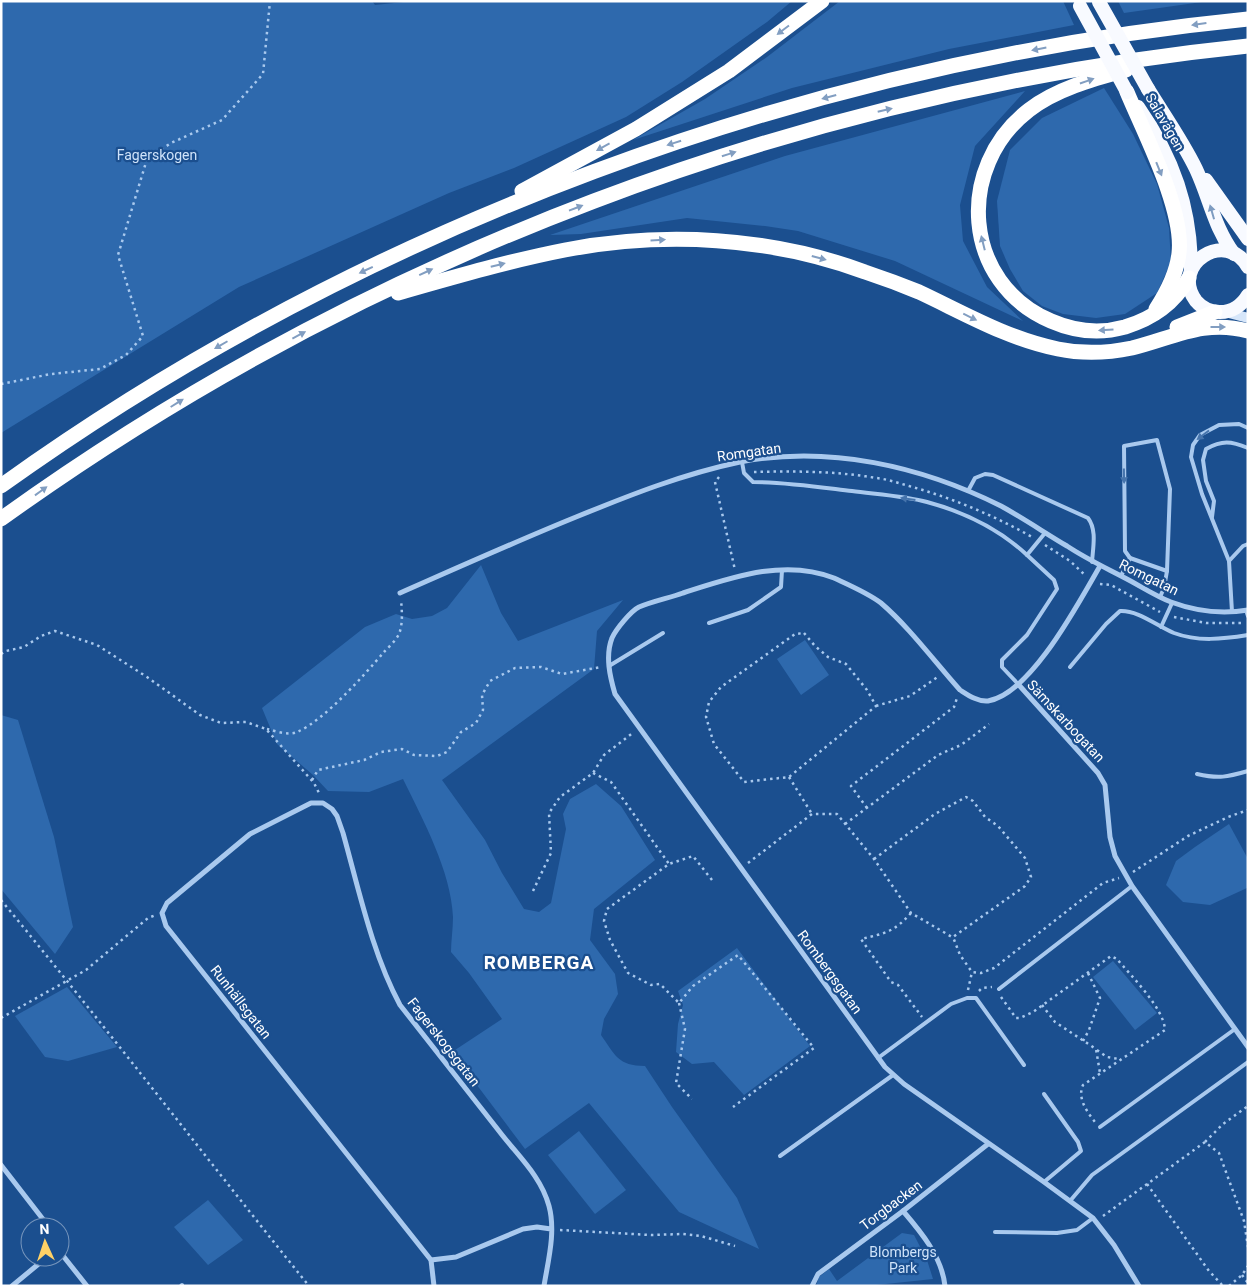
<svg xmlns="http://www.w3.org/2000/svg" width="1249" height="1287" font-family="Roboto,sans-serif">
<rect width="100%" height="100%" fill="#1b4f8f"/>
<!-- green -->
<g fill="#2e69ad">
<path d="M1 1H372L375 5 413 1H792L767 22 682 82 626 117 514 168 449 193 239 287 1 433Z"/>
<path d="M840 1H1063L1074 25 949 49 792 88 633 140 705 99 767 57Z"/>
<path d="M1118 1H1209L1124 13Z"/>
<path d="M1104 88 1133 134 1157 184 1169 228 1171 262 1157 293 1125 314 1096 318 1063 314 1042 306 1023 291 1010 269 1000 246 997 201 1010 150 1042 118Z"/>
<path d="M1025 91 975 146 960 205 963 241 987 287 1023 321 895 261 798 231 765 226 687 218 581 234 550 235 785 156Z"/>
<path d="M481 565 501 613 518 641 623 600 597 631 594 669 442 780 485 840 502 873 524 909 539 912 551 903 566 829 563 814 570 799 596 784 621 806 655 860 594 909 590 940 615 974 618 994 604 1019 601 1035C615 1055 618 1066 645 1066L672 1107 737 1198 759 1249 679 1212 589 1103 525 1149 452 1052 502 1019 469 973 451 952C451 941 453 929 453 917 451 871 423 820 403 779L369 792 328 791 313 775 277 744 262 708 365 627 396 614 412 619 432 616 447 608Z"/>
<path d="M805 640 829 675 801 695 777 659Z"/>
<path d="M1 715 18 720 54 837 73 927 55 954 1 889Z"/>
<path d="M1229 824 1248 859 1247 888 1210 905 1183 902 1166 885 1176 861 1195 847Z"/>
<path d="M737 948 810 1046 744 1095 714 1062 692 1064 676 1052 678 1024 683 1005 678 991Z"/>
<path d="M1113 961 1157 1013 1135 1030 1093 977Z"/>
<path d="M67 987 117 1047 68 1061 45 1057 15 1016Z"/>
<path d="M579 1131 626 1190 595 1214 548 1155Z"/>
<path d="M208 1200 243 1240 208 1265 174 1227Z"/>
<path d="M902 1233 914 1235 927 1260 933 1279 867 1286H816L819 1277 829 1269 837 1281Z"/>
</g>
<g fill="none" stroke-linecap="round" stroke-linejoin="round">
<!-- path -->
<g stroke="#a9c9ee" stroke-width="2.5" stroke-dasharray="2.5 4" stroke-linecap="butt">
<path d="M1 384 51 374 100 369 126 355 143 336 118 255 147 159 171 143 222 120 263 74 270 1"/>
<path d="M754 472C795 471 836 471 876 478 887 479 898 483 909 486 952 498 993 515 1032 537"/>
<path d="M719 477 715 482 735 570"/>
<path d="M1045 545 1070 561 1085 575"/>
<path d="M1100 584 1111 585 1160 612"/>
<path d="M1174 617 1206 623H1243"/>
<path d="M804 633 815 646 828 657 846 664 867 690 876 706 789 777 744 782 714 744 706 717 709 702 721 687 795 634Z"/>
<path d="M1 654 6 651 24 647 41 636 55 631 97 645 147 677 200 715 221 723 246 722 266 729 314 783 320 795"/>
<path d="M876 706 910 696 939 676"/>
<path d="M267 729C276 731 288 736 297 732 325 720 364 675 384 652 389 647 396 640 399 634 403 624 402 611 401 600"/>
<path d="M593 773 611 782 669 864"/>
<path d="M789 777 812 814"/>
<path d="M312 780 318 770 364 760 381 752 402 749 414 755 437 756 447 752 461 732 476 723 483 710 482 695 490 681 515 668 541 667 562 674 601 667"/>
<path d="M867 808 851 786 954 707 957 698"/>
<path d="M845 824 938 755 961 745 989 724"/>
<path d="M874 859 935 814 966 797 973 801 985 817 998 826 1025 858 1031 877 1025 886 953 937 960 955 972 972 981 973 994 968 1103 883 1119 878"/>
<path d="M748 863 812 814H837L874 859 911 913 952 937"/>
<path d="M1133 872 1188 836 1228 817 1248 810"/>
<path d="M712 880 693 856 669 864 607 909 604 921 610 940 628 973 651 985 660 984 679 1003 693 986 738 955 814 1048 733 1107"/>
<path d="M533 891 551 853 549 813 560 797 593 773 604 755 634 732"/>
<path d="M1 900C106 1027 206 1158 309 1286"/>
<path d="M911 913C894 932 886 933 861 939L891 982 898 985 922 1017"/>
<path d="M968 990 972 972"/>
<path d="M979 991 982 988 992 987"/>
<path d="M1001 997 1016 1018H1020L1033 1012 1111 956 1117 959C1131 976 1164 1008 1165 1030L1083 1085C1077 1098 1087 1112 1095 1122"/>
<path d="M679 1003 685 1029 676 1083 692 1099"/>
<path d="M1042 1005 1055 1022 1096 1049 1100 1073"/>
<path d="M1 1018 86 970 148 918 156 915"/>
<path d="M1083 1041 1089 1030 1100 998 1088 973"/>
<path d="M1097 1050 1107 1057 1119 1059"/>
<path d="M1205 1142 1223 1124 1248 1106"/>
<path d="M1147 1184 1209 1271 1223 1286"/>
<path d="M1103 1216 1205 1142 1219 1153 1244 1221 1248 1247"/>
<path d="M560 1230 651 1235 683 1234 701 1236 735 1246"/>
<path d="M1242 1275 1248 1283"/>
<path d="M1229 1286 1242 1275 1248 1266"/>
</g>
<!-- service -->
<g stroke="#a9c9ee" stroke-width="4">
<path d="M742 462 744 473 753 482C786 482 819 487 852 491 874 494 906 496 927 502 964 512 999 529 1027 555"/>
<path d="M968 491 975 478 985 474 993 475 1088 518C1097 530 1093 547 1092 562"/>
<path d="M1212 517 1214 501 1206 481 1203 460 1206 449C1222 440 1231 441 1248 448"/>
<path d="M1130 558 1125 551 1124 446 1157 440 1170 489 1167 571 1164 588 1160 597"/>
<path d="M1229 561 1243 546 1248 544"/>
<path d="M1121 576 1130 558 1167 571"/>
<path d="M1246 610 1248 616"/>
<path d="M1232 612 1229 561 1202 494 1191 457 1193 445 1200 435 1219 425 1239 424 1248 428"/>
<path d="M709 623 748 610 781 587 782 570"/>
<path d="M1161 627 1172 603"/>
<path d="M609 666 663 633"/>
<path d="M1070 667 1106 624 1120 611C1138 610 1157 626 1174 633 1198 642 1223 639 1248 635"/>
<path d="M1018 684 1002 667V660L1027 635 1057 589 1054 580 1027 555 1045 533"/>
<path d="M1197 774C1219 779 1227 777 1248 771"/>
<path d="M999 989 1132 886"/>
<path d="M878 1058 951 1004 967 998H976L1024 1065"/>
<path d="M1044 1094 1078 1142 1081 1151 1044 1182"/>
<path d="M1100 1127 1235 1029"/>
<path d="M780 1156 893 1075"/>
<path d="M1070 1201 1092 1175 1248 1062"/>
<path d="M995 1232 1057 1233 1077 1230 1093 1218"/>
<path d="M181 1286 182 1285"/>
</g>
<!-- minor -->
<g stroke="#a9c9ee" stroke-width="5">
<path d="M1100 566C1079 602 1031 694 988 701 978 702 968 695 960 690 934 661 910 628 881 603 868 593 849 585 834 578 784 558 730 578 683 593 669 598 653 601 639 607 631 611 616 629 612 638 605 656 610 677 615 694L885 1067 904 1084 1044 1182 1093 1218 1114 1245 1139 1286"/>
<path d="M400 593C459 567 517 541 576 517 630 495 683 474 740 462 829 445 921 466 1001 506 1023 518 1045 533 1067 546 1085 558 1104 567 1123 577 1139 585 1155 596 1171 602 1195 611 1223 614 1248 610"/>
<path d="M1018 684 1098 773 1105 785 1110 837 1115 856 1132 886 1248 1047"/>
<path d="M1 1165 49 1227"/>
<path d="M903 1211C921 1232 942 1257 945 1286"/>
<path d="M60 1252 87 1286"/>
<path d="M431 1260 434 1286"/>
<path d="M12 1286 47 1257"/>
<path d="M544 1286C548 1261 556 1232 549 1206 541 1176 518 1156 499 1131 466 1089 433 1047 400 1005 372 953 359 890 343 833L337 816 332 809 323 803H311L250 834 167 903 162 913 166 926 431 1260 456 1257 523 1229 537 1227 551 1229"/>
<path d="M812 1286 818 1274 903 1211 988 1144"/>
</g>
<!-- secondary -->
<path stroke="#d6e6fa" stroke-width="10" d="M1225 312 1248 318"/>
<!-- trunk -->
<g stroke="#f8faff" stroke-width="14">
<path d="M1148 89C1164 115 1183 142 1196 169 1210 199 1214 227 1234 254"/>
<path d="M1138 107C1173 157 1191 208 1191 270"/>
<path d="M1206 180 1248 239"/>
<path d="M1248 267C1226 228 1169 265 1196 301 1202 308 1211 312 1220 312 1232 312 1242 305 1248 295"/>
</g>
<!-- motorway -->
<g stroke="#fff" stroke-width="15">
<path d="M1126 70C1093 79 1056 89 1029 110 955 167 962 283 1051 321 1074 331 1100 334 1125 327 1154 318 1173 304 1189 278"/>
<path d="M1127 92C1144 133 1184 209 1179 253 1177 273 1167 292 1156 309"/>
<path d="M522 191 636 129 729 71 822 1"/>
<path d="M398 293C454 277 509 261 565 250 664 231 771 237 865 272 883 278 902 285 919 292 964 313 1008 339 1058 349 1082 354 1108 353 1132 348 1173 338 1204 319 1248 331"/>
<path d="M1177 327 1215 312"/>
<path d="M1 486C363 226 805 63 1248 19"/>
<path d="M1 519C366 256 801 92 1248 46"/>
</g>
<!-- trunk-bridge -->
<g stroke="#f8faff" stroke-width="14">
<path d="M1099 2 1148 89"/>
<path d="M1080 6 1127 92"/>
</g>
</g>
<!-- one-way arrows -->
<defs><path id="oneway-solid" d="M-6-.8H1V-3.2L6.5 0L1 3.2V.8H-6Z" transform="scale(1.25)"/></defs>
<g fill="#829ec1">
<use href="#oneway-solid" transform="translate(1199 24) rotate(172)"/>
<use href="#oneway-solid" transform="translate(783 30) rotate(143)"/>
<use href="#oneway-solid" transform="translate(1039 49) rotate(169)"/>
<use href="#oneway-solid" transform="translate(1087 81) rotate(-19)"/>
<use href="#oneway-solid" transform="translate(829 97) rotate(165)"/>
<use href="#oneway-solid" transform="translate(885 110) rotate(-13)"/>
<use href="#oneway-solid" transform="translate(674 143) rotate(162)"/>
<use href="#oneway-solid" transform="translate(603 147) rotate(151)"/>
<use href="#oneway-solid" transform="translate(729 154) rotate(-18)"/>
<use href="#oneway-solid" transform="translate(1159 169) rotate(68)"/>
<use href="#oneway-solid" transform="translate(576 208) rotate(-21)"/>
<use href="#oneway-solid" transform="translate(658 240) rotate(-4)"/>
<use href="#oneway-solid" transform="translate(983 243) rotate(-104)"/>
<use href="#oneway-solid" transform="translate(819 258) rotate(15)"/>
<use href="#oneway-solid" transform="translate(498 265) rotate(-14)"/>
<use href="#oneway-solid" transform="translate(366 270) rotate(155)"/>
<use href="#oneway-solid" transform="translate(426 272) rotate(-25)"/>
<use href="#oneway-solid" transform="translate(970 317) rotate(26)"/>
<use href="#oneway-solid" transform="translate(1218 327)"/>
<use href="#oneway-solid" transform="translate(1106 330) rotate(176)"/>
<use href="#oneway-solid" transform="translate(299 335) rotate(-28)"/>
<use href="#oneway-solid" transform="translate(221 345) rotate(150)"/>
<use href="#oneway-solid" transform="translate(177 403) rotate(-32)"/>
<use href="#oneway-solid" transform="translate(41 491) rotate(-36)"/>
</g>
<use fill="#7e9cc1" href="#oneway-solid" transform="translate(1212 212) rotate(-106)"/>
<g fill="#4674ac">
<use href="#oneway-solid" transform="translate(1203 435) rotate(143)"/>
<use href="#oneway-solid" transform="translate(1124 476) rotate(89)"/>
<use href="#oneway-solid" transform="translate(908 499) rotate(-172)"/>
</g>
<g text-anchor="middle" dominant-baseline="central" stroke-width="4.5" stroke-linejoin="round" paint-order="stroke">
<!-- street labels -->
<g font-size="14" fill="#fff" stroke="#1b4f8f">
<text transform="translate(1165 122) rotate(60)">Salavägen</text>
<text transform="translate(749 452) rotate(-8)">Romgatan</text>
<text transform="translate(1149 577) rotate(26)">Romgatan</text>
<text transform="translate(1066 721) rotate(47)">Sämskarbogatan</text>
<text transform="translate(830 972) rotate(54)">Rombergsgatan</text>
<text transform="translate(241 1002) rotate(52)">Runhällsgatan</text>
<text transform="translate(444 1042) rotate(52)">Fagerskogsgatan</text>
<text transform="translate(891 1205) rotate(-37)">Torgbacken</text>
</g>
<!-- park labels -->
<g font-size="14" fill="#cfe3fa" stroke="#1b4f8f">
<text x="157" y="155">Fagerskogen</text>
<text x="903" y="1252">Blombergs<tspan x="903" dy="16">Park</tspan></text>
</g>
<!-- district labels -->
<g font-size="19" font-weight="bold" letter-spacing="1" fill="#fff" stroke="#1b4f8f">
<text x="539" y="962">ROMBERGA</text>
</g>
</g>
<!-- border -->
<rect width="1249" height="1287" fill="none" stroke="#ffffff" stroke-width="5"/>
<!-- north arrow -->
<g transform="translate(45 1242) rotate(357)"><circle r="24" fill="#1b4f8f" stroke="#7695bc"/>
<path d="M0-4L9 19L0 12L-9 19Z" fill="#ffd166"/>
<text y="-8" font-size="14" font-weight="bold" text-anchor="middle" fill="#ffffff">N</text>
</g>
</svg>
